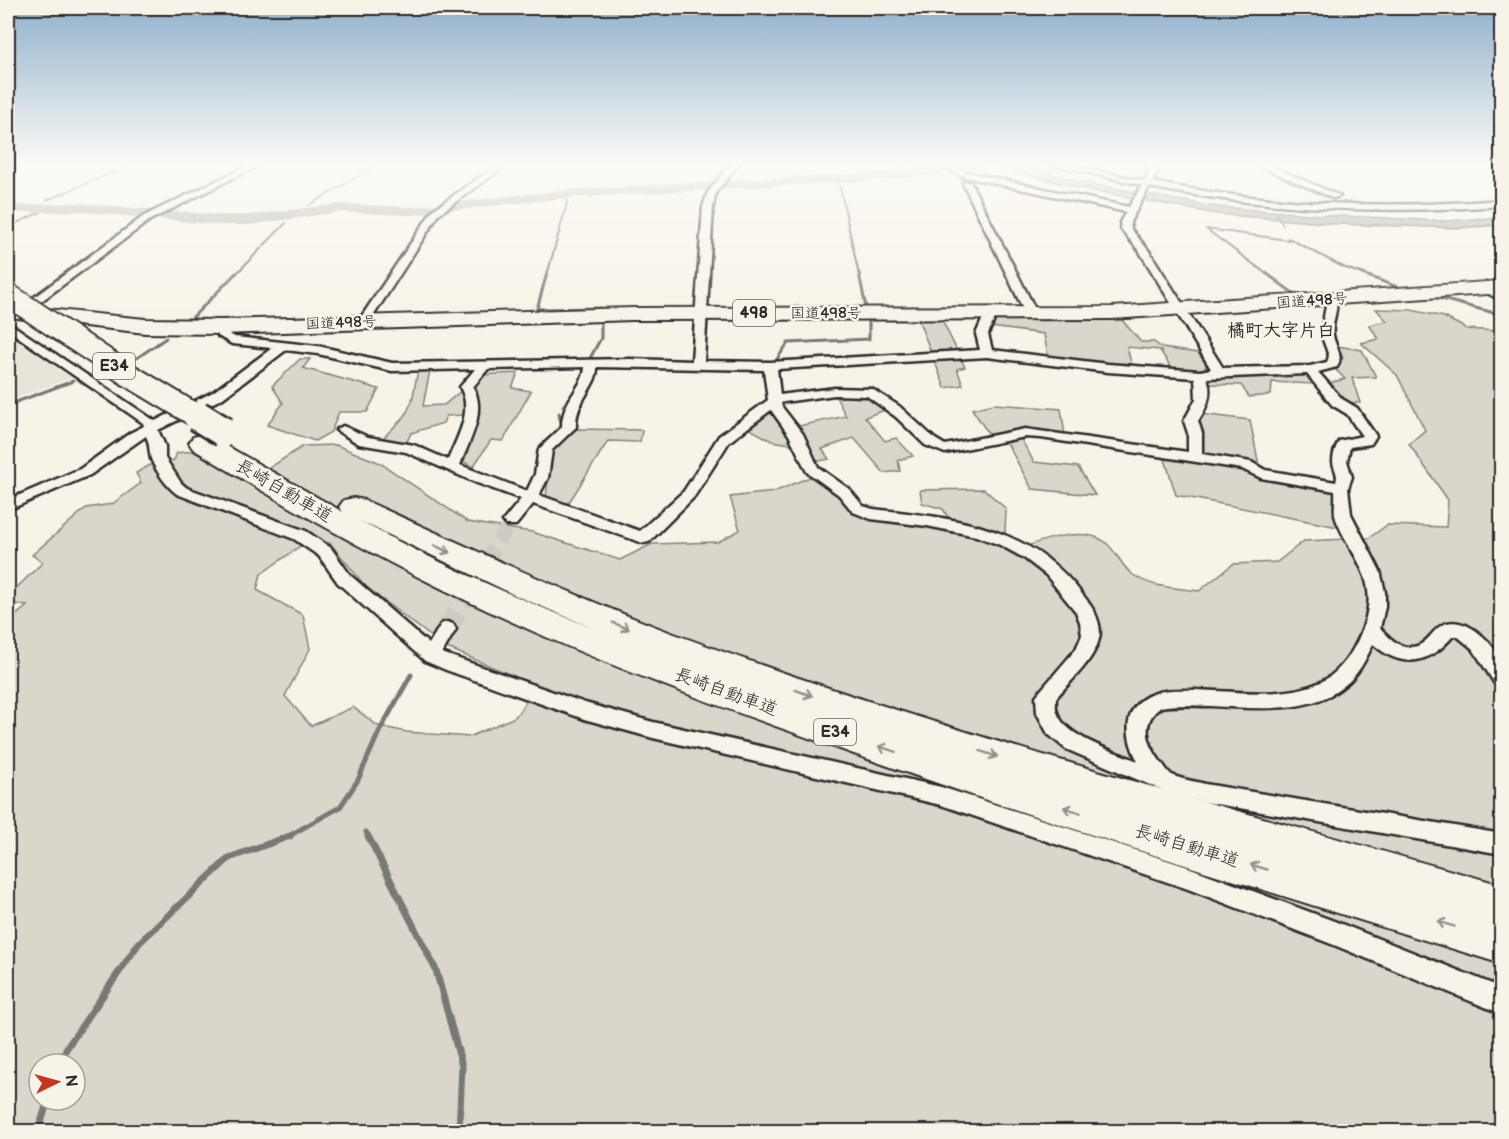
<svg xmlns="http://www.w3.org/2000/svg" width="1509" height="1139" font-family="'Balsamiq Sans','Klee One',sans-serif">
<rect width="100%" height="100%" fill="#f7f3e8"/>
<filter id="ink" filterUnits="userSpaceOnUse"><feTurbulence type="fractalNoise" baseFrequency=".0167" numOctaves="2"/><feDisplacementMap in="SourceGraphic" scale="12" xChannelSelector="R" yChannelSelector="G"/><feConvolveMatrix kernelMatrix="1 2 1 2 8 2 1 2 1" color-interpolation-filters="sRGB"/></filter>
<g filter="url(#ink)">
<!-- built -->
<path fill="#e8e4da" d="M8 329 13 332 71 378 8 401Z"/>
<!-- green -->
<g fill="#dad6cc" stroke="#82807c" stroke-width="1.5" fill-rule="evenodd">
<path d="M1376 309 1411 310 1444 317 1467 329 1496 331 1502 334 1501 456 1495 466 1502 473 1501 1131H8V622L27 606 8 603V596L43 562 32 555 86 508 112 504 141 483 136 473 150 465 174 460 177 453 192 451 251 480 303 446 336 445 380 463 468 522 532 532 620 560 652 544 718 542 740 530 730 497 774 492 812 476 835 492 851 512 874 520 956 528 1016 551C1037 541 1084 525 1105 542 1116 550 1121 566 1132 574 1151 588 1176 588 1199 591L1233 564 1277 562 1304 541 1369 538 1387 525 1446 527 1448 500 1409 444 1425 430 1397 375 1361 343 1379 339 1369 325 1387 321ZM306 542 330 543 367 588 445 647 538 686 515 717 469 737 407 732 378 726 353 707 311 726 285 696 310 649 303 615 257 590 261 574ZM39 1064H75V1100H39Z"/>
<path d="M941 318 965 367 957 369 963 385 945 388 918 319Z"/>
<path d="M992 319H1121L1141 342H1154L1162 348 1198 353 1206 364 1205 372 1173 371 1160 350 1127 347 1132 367 1048 357 1044 334 991 327Z"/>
<path d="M1337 346 1362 350 1376 377 1352 378 1360 403 1342 402 1325 384 1345 379 1333 367 1343 358Z"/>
<path d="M300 359H310L303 368 379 389 367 412H339L331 432 315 441 267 425 283 403 272 386Z"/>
<path d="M418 370H430L423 406 444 405 480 375 518 373 512 388 531 391 503 441 491 440 473 467 464 462 477 414 446 416 443 423 411 433 405 446 381 440 405 416 412 401Z"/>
<path d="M1307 374 1314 384 1272 382 1271 395 1249 397 1241 385 1207 384 1206 378Z"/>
<path d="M865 395 885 410 865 417 885 441 896 438 913 456 898 460 900 471 884 473 854 438 822 449 829 459 806 464 797 445 772 441 746 427 771 409 789 428 846 416 836 397Z"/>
<path d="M994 404 1061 409 1065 435 1028 428 990 436 972 409Z"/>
<path d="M1200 414 1250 420 1261 476 1336 489 1335 513 1338 527 1176 495 1164 456 1200 460Z"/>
<path d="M576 429 642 430 640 442 608 441 568 504 546 499 551 448Z"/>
<path d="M1021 439 1034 462 1078 467 1095 495 1032 489 1007 443Z"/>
<path d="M984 489 1006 509 1005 533 950 521 943 509 922 503 920 490Z"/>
</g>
<!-- water -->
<path fill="#afaca4" stroke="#7a7874" stroke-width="1.5" d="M982 163H1009L1087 183 1209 206 1320 215 1447 221 1501 217V225L1460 228 1335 224 1216 214 1079 188Z"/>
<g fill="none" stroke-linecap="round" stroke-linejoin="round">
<!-- stream-far4 -->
<g stroke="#7a7874" stroke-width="2">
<path d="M896 164 912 173"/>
<path d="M839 183 859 275"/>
<path d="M47 200 135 163"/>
<path d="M309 205 381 163"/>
<path d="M1277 215 1283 225"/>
<path d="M8 227 41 212"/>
<path d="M1288 238 1343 267 1365 275"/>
<path d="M235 275 286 223"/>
<path d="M547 275 568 200"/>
<path d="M1268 275 1206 229 1288 240"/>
</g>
<!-- stream-far3 -->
<g stroke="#7a7874" stroke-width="3">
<path d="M547 273 537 309 601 308 602 311"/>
<path d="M859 273 866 308"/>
<path d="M1266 273 1297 296"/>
<path d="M1360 273 1400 288"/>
<path d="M1434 297 1502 315"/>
<path d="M188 322 236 273"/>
<path d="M137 358 166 338"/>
<path d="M589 360 601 338V319"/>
<path d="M770 362H775L788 343 869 339V319"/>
<path d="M8 405 73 381"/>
<path d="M563 406 580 385"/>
<path d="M559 413 560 418"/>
</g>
<!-- stream-far2 -->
<path stroke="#7a7874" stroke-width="4.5" d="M539 452 540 447 563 427 560 416"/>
<!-- stream-far1 -->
<g stroke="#7a7874" stroke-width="5">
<path d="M366 832 369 837"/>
<path d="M287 837 340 807 358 780 379 732 411 675"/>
</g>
<!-- stream -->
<g stroke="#7a7874" stroke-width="7">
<path d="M368 836 436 970 462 1066 459 1132"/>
<path d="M61 1064 66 1049 139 943 229 858 290 836"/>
<path d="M38 1132 48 1100"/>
</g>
<!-- river -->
<path fill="#afaca4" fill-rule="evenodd" d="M957 163H992L985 167 898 179 566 198 410 215 339 212 249 225H220L77 211 8 213V205L77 203 220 215H249L339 204 410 207 566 190 898 171Z"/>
<!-- street-tunnel-far1 -->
<path stroke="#cecbc2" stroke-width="15" stroke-dasharray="15 8" stroke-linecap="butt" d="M463 601 511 521"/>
<!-- street-tunnel -->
<path stroke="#cecbc2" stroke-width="20" stroke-dasharray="20 10" stroke-linecap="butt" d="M447 629 464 600"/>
<!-- street casing -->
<g stroke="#2b2b2b" stroke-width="5">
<g id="street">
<path d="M253 163H263L150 220 24 314 20 315 14 312 144 216Z"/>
<path d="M500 163H509L439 214 368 324H360L358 322 433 210Z"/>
<path d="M732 163H740L716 192 713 207 704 361 770 362 980 350 976 334 983 318 982 313 988 310 992 311 995 318 988 334 992 350 1108 364 1200 371 1211 369 1140 252 1121 229 1120 222 1126 212 961 176 935 163H946L966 172 1129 207 1142 185 1046 163H1060L1144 181 1150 171 1143 163H1151L1158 171 1152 182C1267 205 1384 209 1502 200V206C1383 214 1266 210 1149 187L1130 222 1131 229 1149 251 1223 368 1310 366 1327 362 1329 356 1321 334 1327 300 1332 297 1336 298C1339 309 1331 323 1333 335 1335 348 1344 354 1337 367L1318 372 1342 399 1357 408 1376 436 1371 444 1350 447 1347 461 1352 477 1348 488 1351 514 1380 571 1385 592V607L1380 628C1388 636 1398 648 1411 647 1427 647 1432 629 1444 624 1466 615 1496 644 1501 663 1503 669 1502 679 1502 686L1495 684 1473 649 1457 636H1453C1429 664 1402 670 1373 644 1366 659 1358 675 1345 685 1311 715 1253 708 1211 706 1195 706 1178 704 1161 707 1140 722 1147 743 1160 761 1164 765 1168 773 1172 775 1182 780 1195 781 1205 784L1502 834V854L1205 802 1164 791 1066 749 1048 734 1037 713 1036 696 1076 649 1082 635 1080 622 1076 612 1046 575 1024 558 1000 545 976 536 927 526 871 519 853 512 839 495 807 472 789 435 771 410 729 442 694 497 649 542 643 543 533 504 516 525H506L503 521 521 499 477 483 406 452 359 444 336 430 343 426 368 437 414 445 448 460C457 437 474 411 460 387L475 369 392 371 318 354 286 350 223 398 158 430 165 446V458L181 483 187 488 306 531 331 548 350 575 429 644 441 624 447 622 453 624 456 629 442 653 585 703 653 722 941 787 1188 867 1334 921 1502 988V1014L1334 945 1188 889 941 805 653 738 584 719 446 670 425 661 338 583 319 556 294 539 177 494C167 487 156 471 151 459 149 451 150 444 146 436L90 475 8 510V500L80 469 130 433 144 426 143 423 8 330V322L155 421 213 392 272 348 232 344 218 336 216 327 222 324 226 325 229 334 235 337 318 346 392 363 630 359 692 361 703 207 708 192ZM987 357 1108 372 1195 378 1196 399 1184 421 1188 433V452L1025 429 945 445 935 439 899 406 872 389 835 388 780 395 777 369ZM585 367C584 387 562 399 562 427L539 449 535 474 527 491 460 465C469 441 487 412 473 387L488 369ZM597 367 764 370 768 400 719 436 684 491 640 531 539 495 548 478 552 450 576 427C575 400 598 386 597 367ZM1307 374 1332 405 1347 414 1362 436 1339 441C1336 446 1333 455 1333 462 1334 470 1339 474 1336 482L1265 470 1251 462 1202 454V433L1198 421C1207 408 1213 394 1207 378ZM835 395 867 396 896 417 925 445 945 453 1025 437 1041 438 1242 469 1261 478 1335 491C1336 501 1333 510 1336 519 1347 549 1373 572 1368 607 1364 634 1347 669 1321 682 1283 699 1235 691 1195 690 1183 690 1170 689 1159 692 1123 701 1123 734 1138 761 1116 752 1064 737 1057 712 1055 708 1056 702 1056 698 1070 681 1093 662 1099 639 1103 623 1092 606 1082 594 1030 525 953 518 873 509L863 506 849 489 818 467 803 434 782 407 781 403 784 402Z"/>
<path d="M1252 163H1263L1340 196 1333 198Z"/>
<path d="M964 181 971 183 1037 313 1035 315H1027L1025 313 963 183Z"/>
<path d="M1486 285 1502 293V301L1482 290V286Z"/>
</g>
</g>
<!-- secondary casing -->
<g stroke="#2b2b2b" stroke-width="4">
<path id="secondary" d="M8 163H15L8 167Z"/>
</g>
<!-- highway casing -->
<g stroke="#2b2b2b" stroke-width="4">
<g id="highway">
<path d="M1502 281V293L1112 319 632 320 222 334 145 333 8 317V305L145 319 222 320 632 308 1112 307Z"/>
<path d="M202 435 211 437 343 512 339 507 344 500 354 498 364 500C465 546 566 593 669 632 941 733 1223 806 1502 885V964C1285 897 1068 830 854 754 721 707 586 659 459 597 367 553 279 502 193 449L189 443 193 437ZM360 521 519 597 593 628C513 597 435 562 360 521Z"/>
</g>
</g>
<!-- street -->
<use href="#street" fill="#f7f3e8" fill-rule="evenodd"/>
<!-- secondary -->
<use href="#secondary" fill="#f7f3e8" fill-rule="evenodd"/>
<!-- highway -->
<use href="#highway" fill="#f7f3e8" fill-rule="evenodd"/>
<!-- highway-bridge-far1 casing -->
<g stroke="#2b2b2b" stroke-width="26" stroke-linecap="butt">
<path id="highway-bridge-far1" d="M8 295 127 374 200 418"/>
</g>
<!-- highway-bridge casing -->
<g stroke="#2b2b2b" stroke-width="34" stroke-linecap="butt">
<path id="highway-bridge" d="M198 416 224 432"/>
</g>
<!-- highway-bridge-far1 -->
<use href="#highway-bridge-far1" stroke="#f7f3e8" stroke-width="22"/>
<!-- highway-bridge -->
<use href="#highway-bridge" stroke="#f7f3e8" stroke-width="29"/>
</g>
<!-- one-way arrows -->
<defs><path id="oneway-shaft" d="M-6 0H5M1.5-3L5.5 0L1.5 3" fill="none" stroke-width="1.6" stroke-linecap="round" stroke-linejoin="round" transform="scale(1.5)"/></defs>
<g stroke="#918f8a">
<use href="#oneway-shaft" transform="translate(442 549) rotate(25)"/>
<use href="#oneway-shaft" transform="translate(621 626) rotate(22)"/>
<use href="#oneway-shaft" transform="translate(804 693) rotate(20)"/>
<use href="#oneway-shaft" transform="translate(887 749) rotate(-162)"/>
<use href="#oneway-shaft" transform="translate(989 754) rotate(18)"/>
<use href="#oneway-shaft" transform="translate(1072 810) rotate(-162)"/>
<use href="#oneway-shaft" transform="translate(1259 867) rotate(-163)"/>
<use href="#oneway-shaft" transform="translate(1446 924) rotate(-163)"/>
</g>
</g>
<!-- sky -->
<linearGradient id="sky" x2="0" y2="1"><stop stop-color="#91b1cd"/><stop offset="0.51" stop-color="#fbfaf5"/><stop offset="1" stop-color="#fbfaf5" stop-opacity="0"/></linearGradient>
<rect width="1509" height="322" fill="url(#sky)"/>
<g text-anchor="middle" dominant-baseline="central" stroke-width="5" stroke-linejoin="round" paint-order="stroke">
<!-- far-street labels -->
<g font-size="15" fill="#2b2b2b" stroke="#f7f3e8">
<text transform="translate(1312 301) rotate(-4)">国道498号</text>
<text x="826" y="313">国道498号</text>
<text transform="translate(341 323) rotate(-2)">国道498号</text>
</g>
<!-- shield labels -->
<g fill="#f7f3e8" stroke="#686764" stroke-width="1.5">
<rect x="733" y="300" width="42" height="26" rx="4.5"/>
<rect x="93" y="353" width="42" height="26" rx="4.5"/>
<rect x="814" y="719" width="42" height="26" rx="4.5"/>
</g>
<g font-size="16" font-weight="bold" fill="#2b2b2b">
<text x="754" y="313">498</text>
<text x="114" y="366">E34</text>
<text x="835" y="732">E34</text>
</g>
<!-- far-quarter labels -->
<g font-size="18" font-weight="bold" fill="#2b2b2b" stroke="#f7f3e8">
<text x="1281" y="330">橘町大字片白</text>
</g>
<!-- street labels -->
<g font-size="18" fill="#2b2b2b" stroke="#f7f3e8">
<text transform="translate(284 491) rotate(30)">長崎自動車道</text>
<text transform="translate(726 692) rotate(20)">長崎自動車道</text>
<text transform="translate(1187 846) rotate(17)">長崎自動車道</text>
</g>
</g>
<!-- margin -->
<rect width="1509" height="1139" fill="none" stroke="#f7f3e8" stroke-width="30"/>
<rect x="15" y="15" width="1479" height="1109" fill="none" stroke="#2b2b2b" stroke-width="2" filter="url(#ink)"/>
<!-- north arrow -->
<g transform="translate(57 1082) rotate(85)"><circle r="28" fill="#f7f3e8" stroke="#a5a39c" stroke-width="1.5"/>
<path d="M0-4.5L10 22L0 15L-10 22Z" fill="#c8321e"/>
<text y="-9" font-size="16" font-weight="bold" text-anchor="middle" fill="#2b2b2b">N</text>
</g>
</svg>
